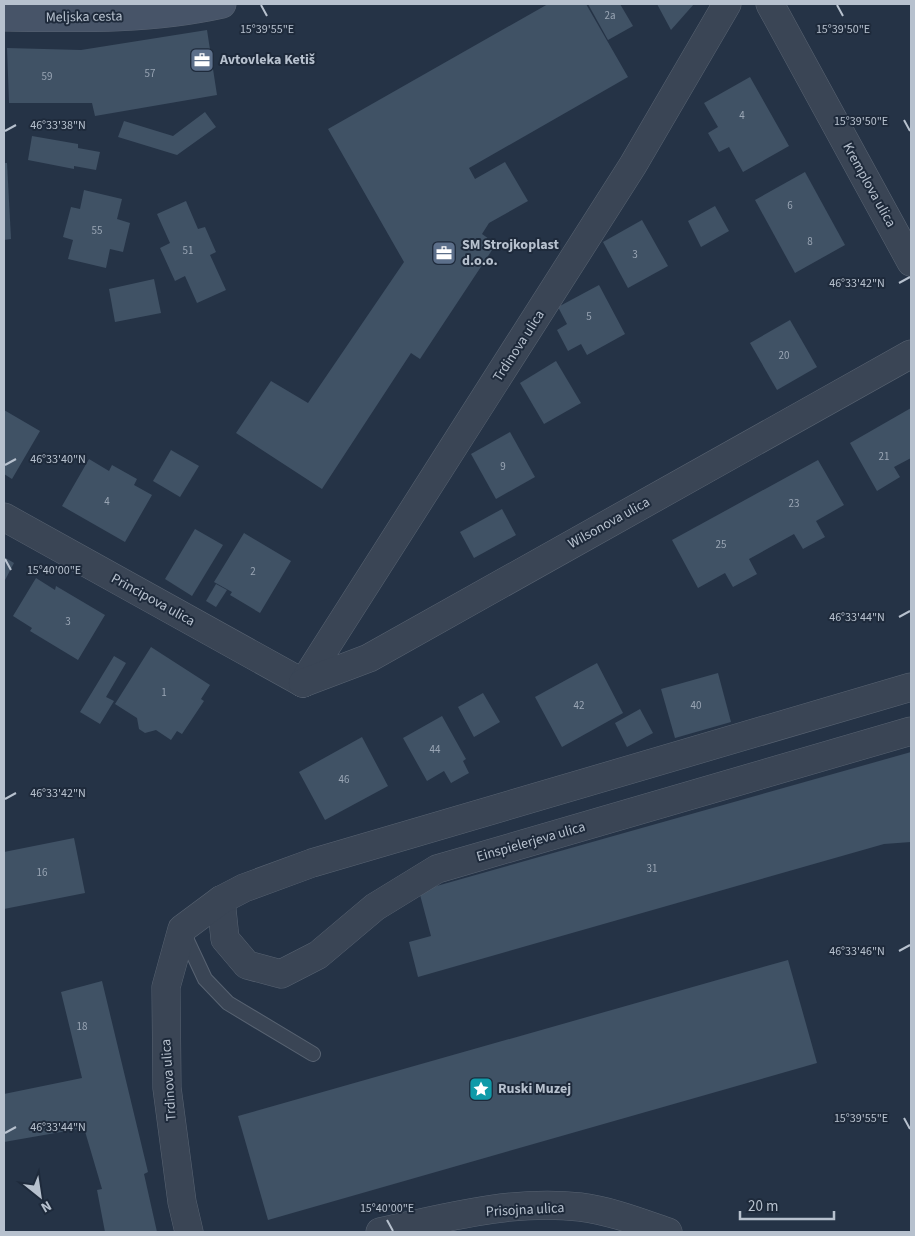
<svg xmlns="http://www.w3.org/2000/svg" width="915" height="1236" font-family="'Source Sans 3',sans-serif">
<rect width="100%" height="100%" fill="#253346"/>
<!-- building -->
<g fill="#405265">
<path d="M548 4H586L628 77 469 168 475 179 505 162 528 201 489 223 482 234 496 244 420 359 411 353 322 489 236 433 271 381 308 403 404 262 328 129Z"/>
<path d="M588 4H620L633 26 608 40Z"/>
<path d="M657 4H694L671 30Z"/>
<path d="M207 30 217 95 95 116 92 103H9L7 48 81 50Z"/>
<path d="M750 77 789 146 743 172 729 147 719 152 708 133 718 127 704 103Z"/>
<path d="M205 112 216 127 177 155 118 137 124 121 173 136Z"/>
<path d="M32 136 78 144V148L100 152 96 170 74 166V169L28 160Z"/>
<path d="M4 163H7L11 239 4 240Z"/>
<path d="M805 172 845 245 795 273 755 200Z"/>
<path d="M84 190 122 199 117 219 130 223 123 252 110 249 106 268 68 259 73 240 63 237 71 207 80 209Z"/>
<path d="M186 201 198 229 205 227 216 252 210 255 226 290 197 303 185 276 175 281 160 248 170 243 157 214Z"/>
<path d="M715 206 729 231 701 247 688 221Z"/>
<path d="M642 220 668 266 628 288 603 242Z"/>
<path d="M154 279 161 313 115 322 109 289Z"/>
<path d="M599 285 625 334 587 355 581 344 568 351 557 330 567 324 558 307Z"/>
<path d="M790 320 817 367 777 390 750 343Z"/>
<path d="M556 361 581 403 544 424 520 383Z"/>
<path d="M911 408V458L894 467 900 477 877 491 850 443Z"/>
<path d="M4 410 40 431 12 479 4 474Z"/>
<path d="M510 432 535 477 496 499 471 454Z"/>
<path d="M171 450 199 466 180 497 153 481Z"/>
<path d="M89 459 109 471 112 465 137 479 134 485 152 495 125 542 62 506Z"/>
<path d="M818 460 844 505 816 521 825 537 803 549 794 534 749 559 757 574 733 587 725 573 698 588 672 540Z"/>
<path d="M502 509 516 535 474 558 460 532Z"/>
<path d="M195 529 223 545 192 596 165 579Z"/>
<path d="M244 533 291 561 260 613 230 595 232 592 214 582Z"/>
<path d="M4 557 14 563 4 582Z"/>
<path d="M36 578 55 590 56 586 105 615 78 660 30 631 32 628 13 616Z"/>
<path d="M216 584 227 590 216 607 206 601Z"/>
<path d="M151 647 210 685 201 699 204 701 182 734 177 731 171 740 156 730 145 733 139 729 137 718 115 704Z"/>
<path d="M114 656 126 663 106 697 114 701 100 724 80 712Z"/>
<path d="M597 663 623 713 562 747 535 697Z"/>
<path d="M718 673 731 722 675 738 661 689Z"/>
<path d="M483 693 500 722 474 737 458 707Z"/>
<path d="M640 709 653 733 627 747 615 723Z"/>
<path d="M442 716 466 759 463 761 469 773 451 783 444 771 427 781 403 738Z"/>
<path d="M362 737 388 786 325 820 299 772Z"/>
<path d="M911 752V842L884 844 418 977 409 942 431 936 419 891Z"/>
<path d="M74 838 85 893 4 909V852Z"/>
<path d="M788 960 817 1063 268 1220 238 1116Z"/>
<path d="M102 981 148 1172 144 1174 157 1232H105L97 1190 102 1189 84 1128 4 1142V1094L82 1078 61 992Z"/>
</g>
<g fill="none" stroke-linecap="round" stroke-linejoin="round">
<!-- lane casing -->
<g stroke="#586372" stroke-width="16">
<path id="lane" d="M183 932 205 979 228 1003 313 1054"/>
</g>
<!-- street casing -->
<g stroke="#586372" stroke-width="29">
<g id="street">
<path d="M770 4 911 262"/>
<path d="M4 517 303 683"/>
<path d="M303 683 633 165 727 4"/>
<path d="M303 683 369 658 911 354"/>
<path d="M221 900 225 939 247 965 281 974 318 955 375 907 437 869 911 731"/>
<path d="M189 1232 182 1202 167 1088 166 987 182 929 221 900 244 888 312 863 911 687"/>
<path d="M380 1232C444 1218 513 1199 580 1207 611 1211 639 1222 668 1232"/>
</g>
</g>
<!-- secondary casing -->
<g stroke="#586372" stroke-width="29">
<path id="secondary" d="M4 17C77 18 150 20 222 4"/>
</g>
<!-- lane -->
<use href="#lane" stroke="#3a4555" stroke-width="14"/>
<!-- street -->
<use href="#street" stroke="#3a4555" stroke-width="28"/>
<!-- secondary -->
<use href="#secondary" stroke="#475468" stroke-width="28"/>
</g>
<!-- ticks -->
<path fill="none" stroke="#b7c1ce" stroke-width="2" d="M261 5 267 16M837 5 843 16M904 120 910 131M5 131 16 125M899 283 910 277M5 465 16 459M5 559 11 570M899 617 910 611M5 799 16 793M899 951 910 945M904 1118 910 1129M5 1133 16 1127M387 1220 393 1231"/>
<!-- icons -->
<defs>
<g id="office-square" transform="scale(1.25)"><rect x="-9" y="-9" width="18" height="18" rx="4" fill="#5c6f8a" stroke="#1e2a3b"/><path d="M-6-3h4V-5.5h4V-3h4V5H-6ZM-1-4.5V-3h2v-1.5ZM-6 0V1H6V0Z" fill="#fff"/></g>
<g id="sight-square" transform="scale(1.25)"><rect x="-9" y="-9" width="18" height="18" rx="4" fill="#0f9aa8" stroke="#1e2a3b"/><path d="M0-6L1.8-2.2L6-1.7L2.9 1.2L3.7 5.4L0 3.3L-3.7 5.4L-2.9 1.2L-6-1.7L-1.8-2.2Z" fill="#fff"/></g>
</defs>
<g fill-rule="evenodd">
<use href="#office-square" x="202" y="60"/>
<use href="#office-square" x="444" y="253"/>
<use href="#sight-square" x="481" y="1089"/>
</g>
<g text-anchor="middle" dominant-baseline="central" stroke-width="4" stroke-linejoin="round" paint-order="stroke">
<!-- number labels -->
<g font-size="11" fill="#99a5b4">
<text x="610" y="15">2a</text>
<text x="150" y="73">57</text>
<text x="47" y="76">59</text>
<text x="742" y="115">4</text>
<text x="790" y="205">6</text>
<text x="97" y="230">55</text>
<text x="810" y="241">8</text>
<text x="188" y="250">51</text>
<text x="635" y="254">3</text>
<text x="589" y="316">5</text>
<text x="784" y="355">20</text>
<text x="884" y="456">21</text>
<text x="503" y="466">9</text>
<text x="107" y="501">4</text>
<text x="794" y="503">23</text>
<text x="721" y="544">25</text>
<text x="253" y="571">2</text>
<text x="68" y="621">3</text>
<text x="164" y="692">1</text>
<text x="579" y="705">42</text>
<text x="696" y="705">40</text>
<text x="435" y="749">44</text>
<text x="344" y="779">46</text>
<text x="652" y="868">31</text>
<text x="42" y="872">16</text>
<text x="82" y="1026">18</text>
</g>
<!-- street labels -->
<g font-size="14" fill="#b7c1ce" stroke="#1e2a3b">
<text transform="translate(84 17) rotate(-1)">Meljska cesta</text>
<text transform="translate(869 185) rotate(61)">Kremplova ulica</text>
<text transform="translate(519 346) rotate(-57)">Trdinova ulica</text>
<text transform="translate(609 523) rotate(-29)">Wilsonova ulica</text>
<text transform="translate(153 600) rotate(29)">Principova ulica</text>
<text transform="translate(531 842) rotate(-16)">Einspielerjeva ulica</text>
<text transform="translate(169 1080) rotate(-94)">Trdinova ulica</text>
<text transform="translate(525 1210) rotate(-3)">Prisojna ulica</text>
</g>
<!-- poi labels -->
<g font-size="14" font-weight="bold" fill="#b7c1ce" stroke="#1e2a3b" text-anchor="start">
<text x="220" y="60">Avtovleka Ketiš</text>
<text x="462" y="245">SM Strojkoplast<tspan x="462" dy="16">d.o.o.</tspan></text>
<text x="498" y="1089">Ruski Muzej</text>
</g>
</g>
<g font-size="12" text-anchor="middle" fill="#b7c1ce" stroke="#1e2a3b" stroke-width="4" stroke-linejoin="round" paint-order="stroke">
<text x="267" y="33">15°39'55"E</text>
<text x="843" y="33">15°39'50"E</text>
<text x="861" y="125">15°39'50"E</text>
<text x="58" y="129">46°33'38"N</text>
<text x="857" y="287">46°33'42"N</text>
<text x="58" y="463">46°33'40"N</text>
<text x="54" y="574">15°40'00"E</text>
<text x="857" y="621">46°33'44"N</text>
<text x="58" y="797">46°33'42"N</text>
<text x="857" y="955">46°33'46"N</text>
<text x="861" y="1122">15°39'55"E</text>
<text x="58" y="1131">46°33'44"N</text>
<text x="387" y="1212">15°40'00"E</text>
</g>
<!-- border -->
<rect width="915" height="1236" fill="none" stroke="#b7c1ce" stroke-width="10"/>
<!-- north arrow -->
<g transform="translate(40 1196) rotate(150)" stroke="#1e2a3b" stroke-width="4" paint-order="stroke">
<path d="M0-4L9 19L0 12L-9 19Z" fill="#b7c1ce"/>
<text y="-8" font-size="14" font-weight="bold" text-anchor="middle" fill="#b7c1ce">N</text>
</g>
<!-- scale -->
<path d="M740 1211v8h94v-8" fill="none" stroke="#b7c1ce" stroke-width="2.5"/>
<text x="748" y="1211" font-size="15" fill="#b7c1ce" stroke="#1e2a3b" stroke-width="4" paint-order="stroke">20 m</text>
</svg>
